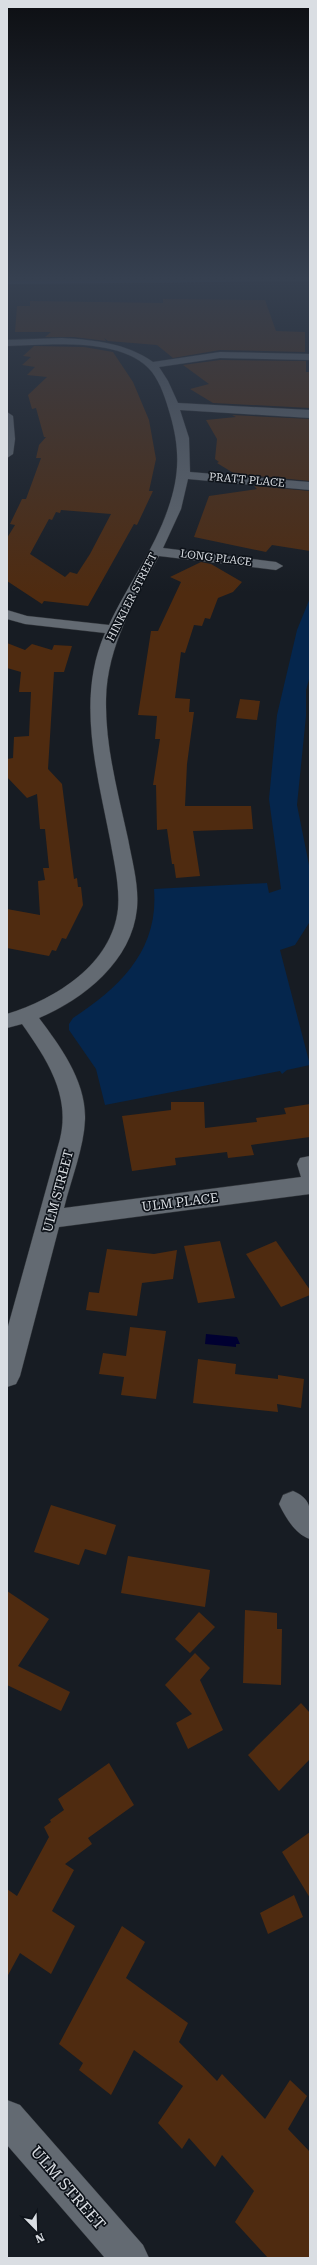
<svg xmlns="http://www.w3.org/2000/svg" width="317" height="2265" font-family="'Roboto Serif',serif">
<rect width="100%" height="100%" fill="#171c23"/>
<!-- green -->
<path fill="#05264d" d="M310 598V676L306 690V716L297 805 309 865V923L295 945 280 950 310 1065 287 1070 282 1074 280 1071 105 1105 96 1069 69 1030V1024L73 1018C120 987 159 950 154 889L267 883 269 893 281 889 269 799 277 715 297 630Z"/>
<!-- water -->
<path fill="#000031" d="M206 1334 237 1337 240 1344H236V1347L205 1344Z"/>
<!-- building -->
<g fill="#4f2b10" fill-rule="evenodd">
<path d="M163 299 265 300 276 331 305 332V352L220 350 173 358 157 345 108 341 104 338 106 341 74 337H45L51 332H15L17 306H30V301L163 303Z"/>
<path d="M34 346 84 347 113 352 133 382 149 420 156 459 149 491H153L137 525 134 524 88 606 44 601 42 604 7 581V538L15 525 10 524 22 499H26L41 458H36L39 445 46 437H44L36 408 32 409 28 395 47 377 27 375 35 367 22 365 31 357 23 356ZM61 510 111 514 90 554 77 574 70 572 65 577 30 554 49 519 52 520 56 512 60 513Z"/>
<path d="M220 360 306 361V372H310V408L213 403 190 389 209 384 183 365Z"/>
<path d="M232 415 310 419V481L235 474 217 463 219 462 215 459 217 439 206 420 236 417Z"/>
<path d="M254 486 310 491V551L272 545 266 552 194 537 209 496 257 489Z"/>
<path d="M201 562 211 564 242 582 233 592 218 598 210 619 205 618 202 626 194 625 185 653 181 652 175 698 190 699 189 712H194L187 764 185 806H251L253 829 193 831 200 876 176 878 174 864H172L167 829 157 830 156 785H153L160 739H155L157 716 138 715 151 631H158L181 582 170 577Z"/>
<path d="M7 643 25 650 32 644 52 650 54 645 72 646 64 672H54L48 769 62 784 74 879 77 878 78 887H81L83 905 66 939 62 938 56 951 52 950 49 956 7 948V909L40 915 38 881 45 880 43 868H49L45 829H40L37 794 27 798 7 777V759L13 758 14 737 29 736 31 692H19L21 672 7 668Z"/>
<path d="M240 699 260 701 257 720 236 718Z"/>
<path d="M171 1102H204L205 1128 257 1122 256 1118 286 1114 284 1108 310 1104V1137L251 1145 254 1155 228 1158 227 1152 175 1158 176 1165 132 1171 122 1116 171 1110Z"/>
<path d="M220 1241 235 1298 198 1303 184 1246Z"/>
<path d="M276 1241 310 1290V1295L281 1307 246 1254Z"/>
<path d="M107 1249 154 1254 177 1250 173 1279 142 1283 137 1316 86 1310 89 1292 99 1293Z"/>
<path d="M130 1327 166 1331 156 1399 121 1395 124 1377 99 1374 103 1353 126 1356Z"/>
<path d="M198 1359 236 1364 235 1374 278 1379V1375L304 1379 301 1408 277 1404 278 1412 193 1403Z"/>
<path d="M51 1505 116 1525 106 1555 85 1549 79 1565 34 1552Z"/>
<path d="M128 1556 210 1570 205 1607 121 1593Z"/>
<path d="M7 1591 49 1619 18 1666 70 1692 61 1711 7 1685Z"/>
<path d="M245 1610 277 1613V1629H282L281 1685 243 1683Z"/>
<path d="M199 1612 215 1627 190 1653 175 1639Z"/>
<path d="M195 1653 210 1668 200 1680 223 1730 188 1749 176 1723 192 1714 165 1685Z"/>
<path d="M301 1703 310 1713V1759L279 1791 248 1755Z"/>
<path d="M109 1763 134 1805 88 1838 92 1844 65 1864 74 1870 52 1911 75 1926 51 1974 20 1953 7 1977V1889L17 1896 49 1837 44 1827 51 1822 50 1820 64 1810 58 1799Z"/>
<path d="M310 1832V1898L282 1852Z"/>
<path d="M294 1895 303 1917 268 1934 260 1913Z"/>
<path d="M122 1926 145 1942 126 1978 188 2023 179 2042 217 2081 222 2074 265 2119 290 2080 307 2096 288 2129 310 2152V2258H268L235 2222 254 2191 222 2155 215 2167 189 2138 182 2149 158 2123 183 2086 134 2050 111 2095 79 2070 83 2063 59 2044Z"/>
</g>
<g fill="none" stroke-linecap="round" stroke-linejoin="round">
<!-- minor casing -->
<g stroke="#32363b" stroke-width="1">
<g id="minor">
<path d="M62 338C95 340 126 343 153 362L220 352 310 354V360L220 358 159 367 168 381 178 403 310 410V418L180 410 189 438 190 472 309 482 310 490 188 479 181 509 163 548 276 562 283 566 276 570 159 556C135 600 107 646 106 699 105 746 118 793 128 839 132 861 139 885 137 908 132 961 84 999 39 1018 60 1046 86 1081 85 1119 84 1148 71 1179 64 1208L301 1177 297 1164 300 1158 310 1156V1194L59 1227 20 1376 16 1384 7 1387V1330L60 1139C71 1095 46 1058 22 1024L7 1028V1014C56 999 112 964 118 909 120 886 114 862 110 839 97 772 76 699 105 633L25 624 7 619V610L27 616 109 625C127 586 154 550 168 509 180 475 180 448 170 414 166 400 161 384 152 372 123 336 48 345 7 346V340Z"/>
<path d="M7 412 13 416 15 439 13 454 7 458Z"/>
<path d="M293 1491C316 1500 310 1518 310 1539 295 1534 286 1518 279 1504L283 1495Z"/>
<path d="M7 2100 20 2105 143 2245 149 2258H105L7 2145Z"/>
</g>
</g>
<!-- major casing -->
<g stroke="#32363b" stroke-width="1">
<path id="major" d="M310 276V281L7 284V278Z"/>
</g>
<!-- minor -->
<use href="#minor" fill="#636a72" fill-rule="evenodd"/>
<!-- major -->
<use href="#major" fill="#517eb5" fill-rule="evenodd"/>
</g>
<!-- sky -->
<linearGradient id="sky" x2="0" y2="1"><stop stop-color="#0d0f13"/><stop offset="0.47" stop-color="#364050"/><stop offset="1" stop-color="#364050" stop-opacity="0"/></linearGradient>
<rect width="317" height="593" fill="url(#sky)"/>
<g text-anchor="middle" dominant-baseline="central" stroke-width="3.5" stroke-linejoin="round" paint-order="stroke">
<!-- far-street labels -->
<g font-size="11" fill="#dadee3" stroke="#0e131a">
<text transform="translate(247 480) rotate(5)">PRATT PLACE</text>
<text transform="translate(216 558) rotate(7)">LONG PLACE</text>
<text transform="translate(132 597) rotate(-63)">HINKLER STREET</text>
</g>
<!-- street labels -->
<g font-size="13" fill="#dadee3" stroke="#0e131a">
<text transform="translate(58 1191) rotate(-75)">ULM STREET</text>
<text transform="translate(180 1202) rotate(-7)">ULM PLACE</text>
</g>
<!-- near-street labels -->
<g font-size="16" fill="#dadee3" stroke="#0e131a">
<text transform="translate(68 2188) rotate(49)">ULM STREET</text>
</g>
</g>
<!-- border -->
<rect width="317" height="2265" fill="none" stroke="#dadee3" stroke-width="16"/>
<!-- north arrow -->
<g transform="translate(36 2229) rotate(157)" stroke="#0e131a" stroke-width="3" paint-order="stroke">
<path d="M0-3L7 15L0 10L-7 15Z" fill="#dadee3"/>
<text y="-6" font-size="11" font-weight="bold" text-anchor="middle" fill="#dadee3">N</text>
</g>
</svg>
